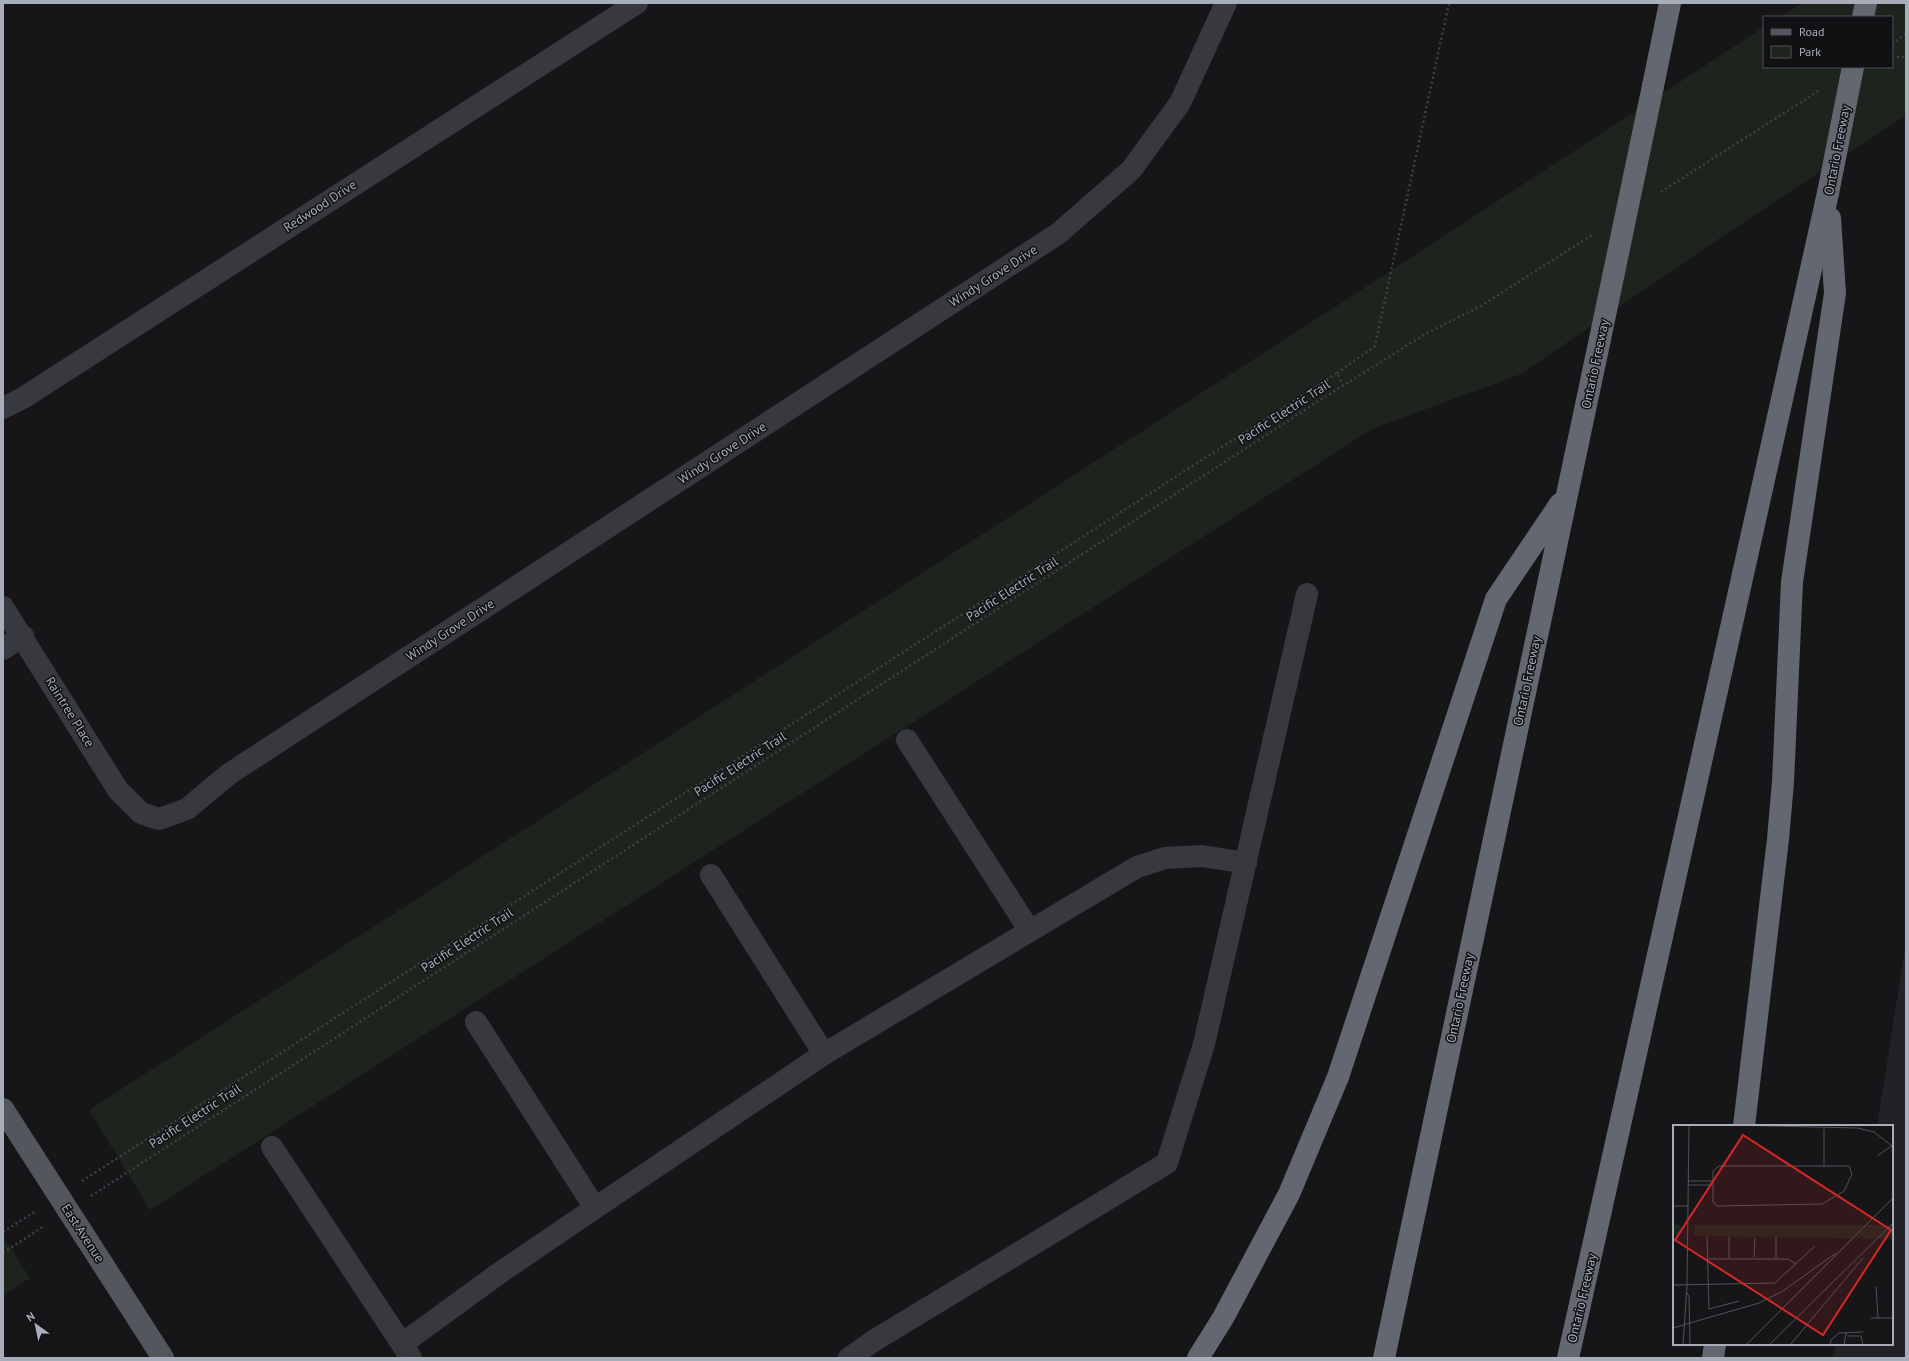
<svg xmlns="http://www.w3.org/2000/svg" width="1909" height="1361" font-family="'PT Sans',sans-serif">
<rect width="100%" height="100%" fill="#161619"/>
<!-- built -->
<path fill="#222226" d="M1906 942V1358H1832L1835 1344H1892V1126H1877Z"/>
<!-- green -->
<g fill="#1c241d">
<path d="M1803 3H1906V115L1720 238 1521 374 1372 429 150 1210 89 1110 1372 283 1764 27V67H1892V17H1780Z"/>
<path d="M3 1236 30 1278 3 1296Z"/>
</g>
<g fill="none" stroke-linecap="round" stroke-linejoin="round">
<!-- path -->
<g stroke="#3d4045" stroke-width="2.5" stroke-dasharray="2 3" stroke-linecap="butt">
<path d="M1892 44 1906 34"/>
<path d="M1892 57H1906"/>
<path d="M1661 192 1820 90"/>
<path d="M1337 373 1375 346 1449 3"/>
<path d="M82 1181 1337 373 1343 385"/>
<path d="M91 1196 1325 397 1427 333 1481 306 1592 235"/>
<path d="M3 1232 36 1211"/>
<path d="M3 1253 44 1226"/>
</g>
<!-- minor -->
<g stroke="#37393e" stroke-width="22">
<path d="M3 408 23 398 637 3"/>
<path d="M3 607 118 790 141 813 159 819 187 809 229 774 1059 233 1131 170 1180 103 1226 3"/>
<path d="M3 649 23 636"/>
<path d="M907 740 1030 931"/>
<path d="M711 875 824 1054"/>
<path d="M476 1022 595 1208"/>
<path d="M272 1147 411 1358"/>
<path d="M402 1344 498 1274 595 1208 824 1054 1137 867 1165 858 1202 856 1246 863"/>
<path d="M849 1358 875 1340 1167 1163 1204 1044 1307 594"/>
</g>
<!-- major -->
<path stroke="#53565d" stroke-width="22" d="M3 1109 163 1358"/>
<!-- highway -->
<g stroke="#63676f" stroke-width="22">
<path d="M1863 17 1866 3"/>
<path d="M1653 86 1670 3"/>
<path d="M1744 1126 1778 839 1783 782 1792 582 1835 293 1830 218"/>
<path d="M1198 1358 1223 1318 1289 1194 1338 1077 1496 599 1560 504"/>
<path d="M1384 1358 1600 339"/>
<path d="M1568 1358 1828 193"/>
<path d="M1713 1358 1715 1344"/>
</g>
<!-- highway-bridge -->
<g stroke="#63676f" stroke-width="22">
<path d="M1828 193 1853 67"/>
<path d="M1600 339 1653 86"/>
</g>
</g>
<g text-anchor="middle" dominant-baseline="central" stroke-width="3" stroke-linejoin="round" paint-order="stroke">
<!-- street labels -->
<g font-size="13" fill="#a7aeba" stroke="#111114">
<text transform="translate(1837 150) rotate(-79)">Ontario Freeway</text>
<text transform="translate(320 206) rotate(-33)">Redwood Drive</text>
<text transform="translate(993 276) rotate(-33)">Windy Grove Drive</text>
<text transform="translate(1595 364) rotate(-78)">Ontario Freeway</text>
<text transform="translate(1284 412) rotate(-33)">Pacific Electric Trail</text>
<text transform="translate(722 453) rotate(-33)">Windy Grove Drive</text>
<text transform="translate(1012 589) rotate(-33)">Pacific Electric Trail</text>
<text transform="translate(450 630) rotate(-33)">Windy Grove Drive</text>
<text transform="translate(1527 681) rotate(-78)">Ontario Freeway</text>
<text transform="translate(70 712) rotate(58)">Raintree Place</text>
<text transform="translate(740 764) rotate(-33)">Pacific Electric Trail</text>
<text transform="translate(467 940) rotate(-33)">Pacific Electric Trail</text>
<text transform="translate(1460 998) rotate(-78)">Ontario Freeway</text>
<text transform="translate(195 1116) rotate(-33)">Pacific Electric Trail</text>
<text transform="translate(83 1233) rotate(57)">East Avenue</text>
<text transform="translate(1582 1298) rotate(-77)">Ontario Freeway</text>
</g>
</g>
<!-- overview -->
<g transform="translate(1673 1125)">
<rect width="220" height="220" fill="#161619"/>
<path d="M-1.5 105a5.5 5.5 0 1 1 11 0a5.5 5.5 0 1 1-11 0ZM22 100H220V114L21 111Z" fill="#1c241d"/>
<path fill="none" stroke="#505359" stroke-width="1" d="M55 0 185 3 201 7 219 21M151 4V42M204 31 220 20M46 41H176L179 49 171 66 149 79 44 81 40 77V46ZM15 56H40M15 60H40M0 81H15M34 112 36 184 66 176M81 132 82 113M56 133V112M103 133V112M34 134H115L123 139M0 160 102 158 142 121M203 162 205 193M14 168 16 171 17 220M198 193H220M0 203 86 178 110 166 163 128M174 211H188L190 220M10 220 14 160 16 0M73 220 220 73M96 220 220 98M117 220 190 133M157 220 158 215 166 208 190 207M171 220 173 207"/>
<path fill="#d62828" fill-opacity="0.15" stroke="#d62828" stroke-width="2" d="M70 10 218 105 150 210 2 115Z"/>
<rect width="220" height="220" fill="none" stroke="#a7aeba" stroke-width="2"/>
</g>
<!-- border -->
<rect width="1909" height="1361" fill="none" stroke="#a7aeba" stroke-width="8"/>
<!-- legend -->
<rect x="1763" y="16" width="130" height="52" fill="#111114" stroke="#4d5056"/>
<rect x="1771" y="29" width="20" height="6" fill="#53565d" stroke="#4d5056"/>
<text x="1799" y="36" font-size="12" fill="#a7aeba">Road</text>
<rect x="1771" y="46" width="20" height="12" fill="#1c241d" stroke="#4d5056"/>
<text x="1799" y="56" font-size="12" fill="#a7aeba">Park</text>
<!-- north arrow -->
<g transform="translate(36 1325) rotate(327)" stroke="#111114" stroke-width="3" paint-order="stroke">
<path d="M0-3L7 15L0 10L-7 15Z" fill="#a7aeba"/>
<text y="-6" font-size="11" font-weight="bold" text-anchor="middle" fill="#a7aeba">N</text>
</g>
</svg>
